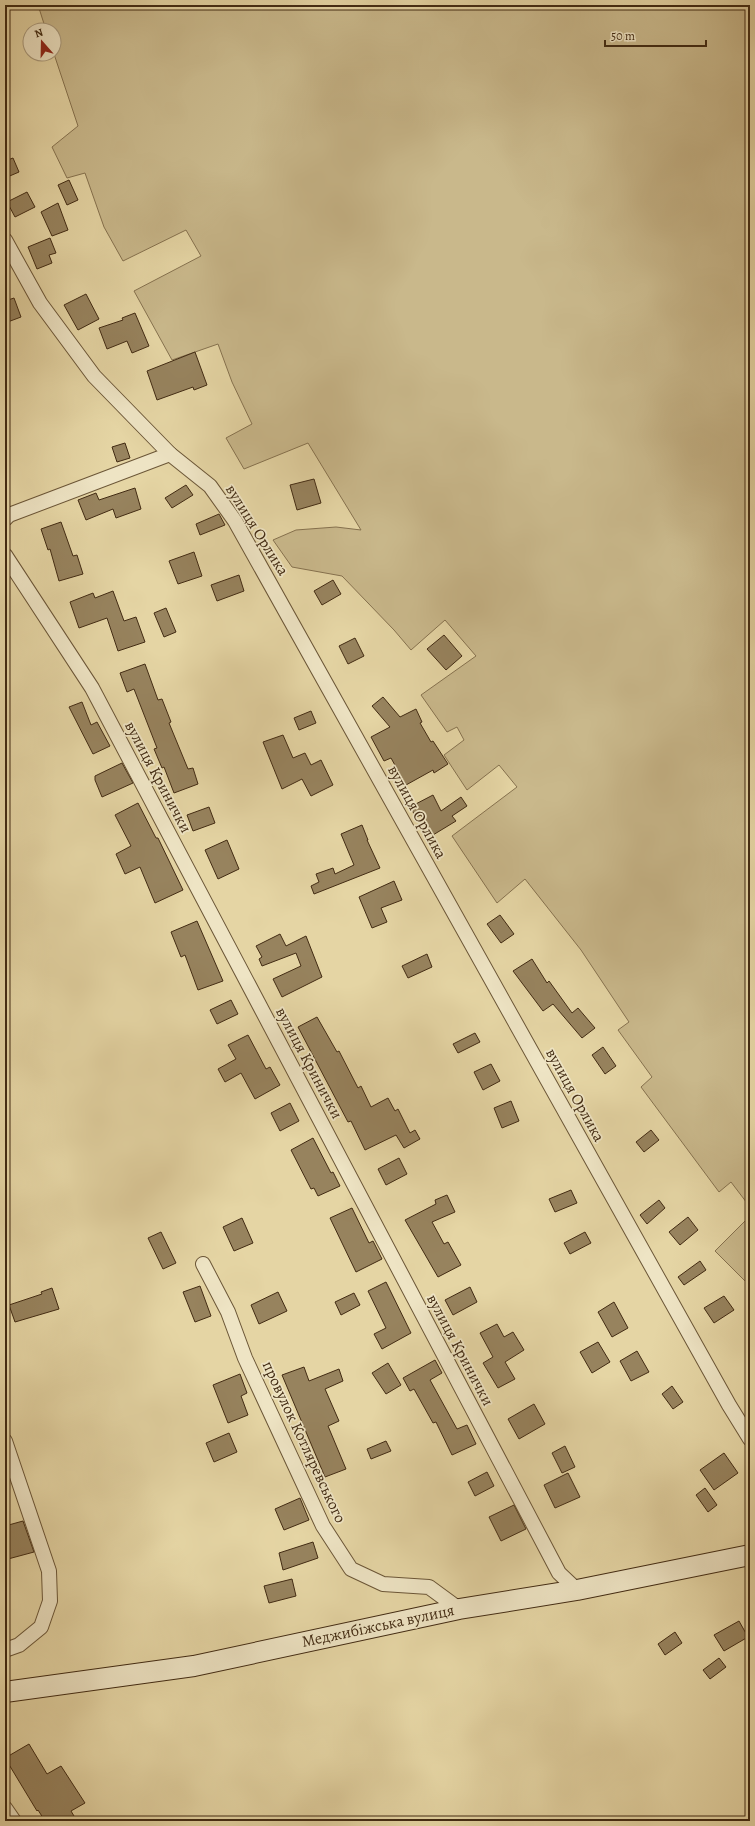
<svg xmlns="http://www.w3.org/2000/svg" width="755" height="1826" font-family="Alegreya,serif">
<rect width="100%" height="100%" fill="#e5d5a4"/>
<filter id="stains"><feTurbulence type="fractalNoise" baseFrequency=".005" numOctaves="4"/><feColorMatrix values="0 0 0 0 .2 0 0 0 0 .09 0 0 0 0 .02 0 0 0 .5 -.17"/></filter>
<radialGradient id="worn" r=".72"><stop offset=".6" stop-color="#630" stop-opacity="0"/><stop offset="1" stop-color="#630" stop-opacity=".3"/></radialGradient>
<!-- green -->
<g fill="#c9b88b" stroke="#86724f">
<path d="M38 5H750V1207L731 1182 719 1192 641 1087 652 1077 618 1030 629 1022 581 950 525 879 497 903 452 836 517 787 499 765 467 790 444 755 464 740 457 727 447 732 421 695 476 656 445 620 411 650 394 630 342 576 292 567 273 540 296 530 336 527 361 530 308 443 244 469 226 438 252 424 232 382 218 344 172 360 134 291 201 256 186 230 123 261 104 227 85 173 67 178 52 147 78 126 54 54V30H46Z"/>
<path d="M750 1216V1286L715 1251Z"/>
</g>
<!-- building -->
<g fill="#97835e" stroke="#422b13">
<path d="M13 158 19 172 5 178V161Z"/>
<path d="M69 180 78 200 67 205 58 185Z"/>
<path d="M27 192 35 207 15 217 7 202Z"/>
<path d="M58 203 68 230 52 236 41 212Z"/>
<path d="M50 238 56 253 49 255 52 263 37 269 28 247Z"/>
<path d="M86 294 99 319 78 330 64 305Z"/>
<path d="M14 298 21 317 5 323V301Z"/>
<path d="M135 313 149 346 132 353 127 341 107 349 99 328 123 320 122 318Z"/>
<path d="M195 352 207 385 194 390 193 387 157 400 147 371Z"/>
<path d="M125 443 130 458 117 462 112 447Z"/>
<path d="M314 479 321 503 297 510 290 485Z"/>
<path d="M186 485 193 495 172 508 165 498Z"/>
<path d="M135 488 141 509 116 518 113 509 86 520 78 500 96 493 99 500Z"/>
<path d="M219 514 225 525 200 535 196 524Z"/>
<path d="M61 522 73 556 77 555 83 574 59 581 50 549 48 550 41 529Z"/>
<path d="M194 552 202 576 178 584 169 561Z"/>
<path d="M239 575 244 591 217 601 211 585Z"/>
<path d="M333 580 341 594 322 605 314 591Z"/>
<path d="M113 591 124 621 136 617 145 642 118 651 107 618 79 628 70 602 93 593 95 598Z"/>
<path d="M166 608 176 632 164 637 154 613Z"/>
<path d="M444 635 462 656 446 670 427 649Z"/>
<path d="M355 638 364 656 348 664 339 646Z"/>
<path d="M145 664 158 700 162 699 171 722 169 723 188 769 193 768 198 784 174 793 164 767 162 768 154 749 157 748 134 689 127 692 120 673Z"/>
<path d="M383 697 400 717 416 709 422 722 420 723 431 742 433 741 448 764 434 773 433 770 406 785 391 758 384 761 371 737 390 727 372 706Z"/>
<path d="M82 702 91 725 97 722 110 746 93 754 69 707Z"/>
<path d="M311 711 316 723 299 730 294 718Z"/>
<path d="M283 735 293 758 305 753 311 765 321 760 333 785 311 796 302 779 282 789 263 742Z"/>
<path d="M122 763 133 783 102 797 95 780V776Z"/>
<path d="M433 795 441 811 461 797 467 806 452 816 456 821 433 835 421 815 416 817 410 807Z"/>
<path d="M138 803 156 838H158L183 890 155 903 140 867 125 874 116 854 131 846 115 815Z"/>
<path d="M209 807 215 823 193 831 187 815Z"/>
<path d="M362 825 368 840H367L380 868 314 894 311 886 319 882 316 874 333 868 335 874 354 865 341 834Z"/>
<path d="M227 840 239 869 218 879 205 850Z"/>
<path d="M394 881 402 900 381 908 387 922 372 928 359 897Z"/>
<path d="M500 915 514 934 501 943 487 924Z"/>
<path d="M197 921 223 981 198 990 185 955 181 957 171 932Z"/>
<path d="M280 934 286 946 306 936 322 977 282 997 273 979 301 966 296 953 262 966 259 959 262 957 256 946Z"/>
<path d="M427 954 432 967 408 978 402 966Z"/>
<path d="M532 959 547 983 549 981 572 1013 578 1008 595 1028 582 1038 553 1004 543 1011 513 971Z"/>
<path d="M231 1000 238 1014 217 1024 210 1010Z"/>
<path d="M317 1017 337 1052 339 1051 358 1088 361 1086 371 1107 388 1098 395 1111 398 1109 410 1133 415 1130 420 1139 404 1148 396 1135 365 1150 351 1121 348 1122 298 1027Z"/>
<path d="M475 1033 480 1042 458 1053 453 1044Z"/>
<path d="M248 1035 266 1069 270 1067 280 1085 255 1099 241 1073 225 1082 218 1069 236 1059 228 1045Z"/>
<path d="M603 1047 616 1066 605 1074 592 1055Z"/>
<path d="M491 1064 500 1081 483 1090 474 1072Z"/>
<path d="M511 1101 519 1121 502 1128 494 1108Z"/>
<path d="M290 1103 299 1121 280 1131 271 1113Z"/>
<path d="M651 1130 659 1140 644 1152 636 1142Z"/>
<path d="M313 1138 331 1173 333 1172 340 1186 318 1196 314 1188 311 1189 291 1150Z"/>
<path d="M399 1158 407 1174 386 1185 378 1169Z"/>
<path d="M571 1190 577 1203 555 1212 549 1199Z"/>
<path d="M447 1195 455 1212 432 1222 444 1244 448 1242 461 1265 438 1277 405 1220 436 1204 435 1200Z"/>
<path d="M659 1200 665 1208 647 1224 640 1215Z"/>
<path d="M352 1208 369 1243 373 1241 382 1259 356 1272 330 1218Z"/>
<path d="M688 1217 698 1230 680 1245 669 1232Z"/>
<path d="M242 1218 253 1243 234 1251 223 1227Z"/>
<path d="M161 1232 176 1263 163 1269 148 1238Z"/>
<path d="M585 1232 591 1243 570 1254 564 1243Z"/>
<path d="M700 1261 706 1270 684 1285 678 1277Z"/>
<path d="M386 1282 411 1333 382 1349 374 1334 386 1328 368 1291Z"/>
<path d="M200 1286 211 1316 195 1322 183 1292Z"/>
<path d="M470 1287 477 1302 453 1315 445 1300Z"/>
<path d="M52 1288 59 1309 15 1322 9 1305 42 1294 41 1292Z"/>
<path d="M278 1292 287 1311 259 1324 251 1305Z"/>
<path d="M354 1293 360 1305 341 1315 335 1302Z"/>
<path d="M724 1296 734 1310 714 1323 704 1308Z"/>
<path d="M614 1302 628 1328 612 1337 598 1312Z"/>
<path d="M497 1324 504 1337 513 1332 524 1350 505 1362 515 1379 498 1388 483 1363 493 1357 480 1333Z"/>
<path d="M598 1342 610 1362 592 1373 580 1352Z"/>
<path d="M637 1351 649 1372 631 1381 620 1361Z"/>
<path d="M435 1360 442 1373 430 1380 457 1429 467 1425 476 1444 452 1455 436 1422 433 1423 414 1389 410 1391 403 1378Z"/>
<path d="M388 1363 401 1385 386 1394 372 1373Z"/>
<path d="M304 1367 309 1381 339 1369 343 1381 325 1389 339 1421 328 1426 346 1469 325 1477 282 1375Z"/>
<path d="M240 1374 247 1393 241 1396 248 1415 228 1423 213 1385Z"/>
<path d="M672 1386 683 1402 673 1409 662 1394Z"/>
<path d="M534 1404 545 1424 519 1439 508 1419Z"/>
<path d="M229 1433 237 1452 214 1462 206 1443Z"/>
<path d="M386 1441 391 1451 371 1459 367 1449Z"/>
<path d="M565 1446 575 1467 562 1473 552 1453Z"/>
<path d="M724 1453 738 1473 714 1490 700 1470Z"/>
<path d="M487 1472 494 1486 475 1496 468 1482Z"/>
<path d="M568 1473 580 1497 555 1508 544 1485Z"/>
<path d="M705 1488 717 1505 708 1512 696 1495Z"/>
<path d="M300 1498 309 1520 284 1530 275 1509Z"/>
<path d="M514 1505 526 1529 501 1541 489 1517Z"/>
<path d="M23 1521 34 1552 8 1559 5 1549V1526Z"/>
<path d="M313 1542 318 1558 283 1570 279 1553Z"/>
<path d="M292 1579 296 1596 269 1603 264 1586Z"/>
<path d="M739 1621 748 1637 724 1651 714 1635Z"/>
<path d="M675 1632 682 1643 665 1655 658 1644Z"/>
<path d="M719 1658 726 1667 710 1679 703 1670Z"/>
<path d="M29 1744 47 1774 61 1766 85 1803 71 1811 77 1821H45L38 1810 37 1811 5 1758Z"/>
</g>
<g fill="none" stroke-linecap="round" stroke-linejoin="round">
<!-- street casing -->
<g stroke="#6b5637" stroke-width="16">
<g id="street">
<path d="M5 240 40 303 94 376 170 454 210 486 235 521 729 1405 750 1439"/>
<path d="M5 519 9 515 170 454"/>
<path d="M5 555 92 688 559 1573 577 1590"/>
<path d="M203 1264 228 1312 245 1358 323 1526 351 1569 383 1584 429 1587 459 1609"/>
<path d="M5 1441 49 1571 50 1601 41 1627 19 1645 5 1650"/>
<path d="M5 1808 14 1821"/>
</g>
</g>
<!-- secondary casing -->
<g stroke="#422b13" stroke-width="22">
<path id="secondary" d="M5 1692 194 1666 459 1609 577 1590 750 1555"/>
</g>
<!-- street -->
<use href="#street" stroke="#eee4c4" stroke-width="14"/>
<!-- secondary -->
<use href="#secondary" stroke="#eee4c4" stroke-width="20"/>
</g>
<g text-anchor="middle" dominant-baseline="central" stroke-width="3.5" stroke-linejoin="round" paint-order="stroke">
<!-- street labels -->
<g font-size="16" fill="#422b13" stroke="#eee4c4">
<text transform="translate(257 530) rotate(58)">вулиця Орлика</text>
<text transform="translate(158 777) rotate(62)">вулиця Кринички</text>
<text transform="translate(417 812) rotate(61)">вулиця Орлика</text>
<text transform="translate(309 1063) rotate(62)">вулиця Кринички</text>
<text transform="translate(575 1095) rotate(61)">вулиця Орлика</text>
<text transform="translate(460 1350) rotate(62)">вулиця Кринички</text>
<text transform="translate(304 1442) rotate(65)">провулок Котляревського</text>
<text transform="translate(378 1626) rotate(-12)">Меджибіжська вулиця</text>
</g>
</g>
<!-- margin -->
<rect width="755" height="1826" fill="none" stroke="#e5d5a4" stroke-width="20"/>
<rect x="6" y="6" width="743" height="1814" fill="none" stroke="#422b13" stroke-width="2"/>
<rect x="10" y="10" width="735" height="1806" fill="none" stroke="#422b13"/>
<!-- north arrow -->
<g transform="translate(42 42) rotate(340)"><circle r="19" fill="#eee4c4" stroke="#a99a7d"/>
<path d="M0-3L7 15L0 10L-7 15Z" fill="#8f2418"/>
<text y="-6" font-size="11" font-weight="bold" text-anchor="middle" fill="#422b13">N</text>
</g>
<!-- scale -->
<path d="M605 40v6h101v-6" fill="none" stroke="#422b13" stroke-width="2"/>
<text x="611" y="40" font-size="12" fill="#422b13" stroke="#eee4c4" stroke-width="3" paint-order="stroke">50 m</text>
<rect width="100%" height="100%" filter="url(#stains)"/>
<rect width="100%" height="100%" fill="url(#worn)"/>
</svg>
